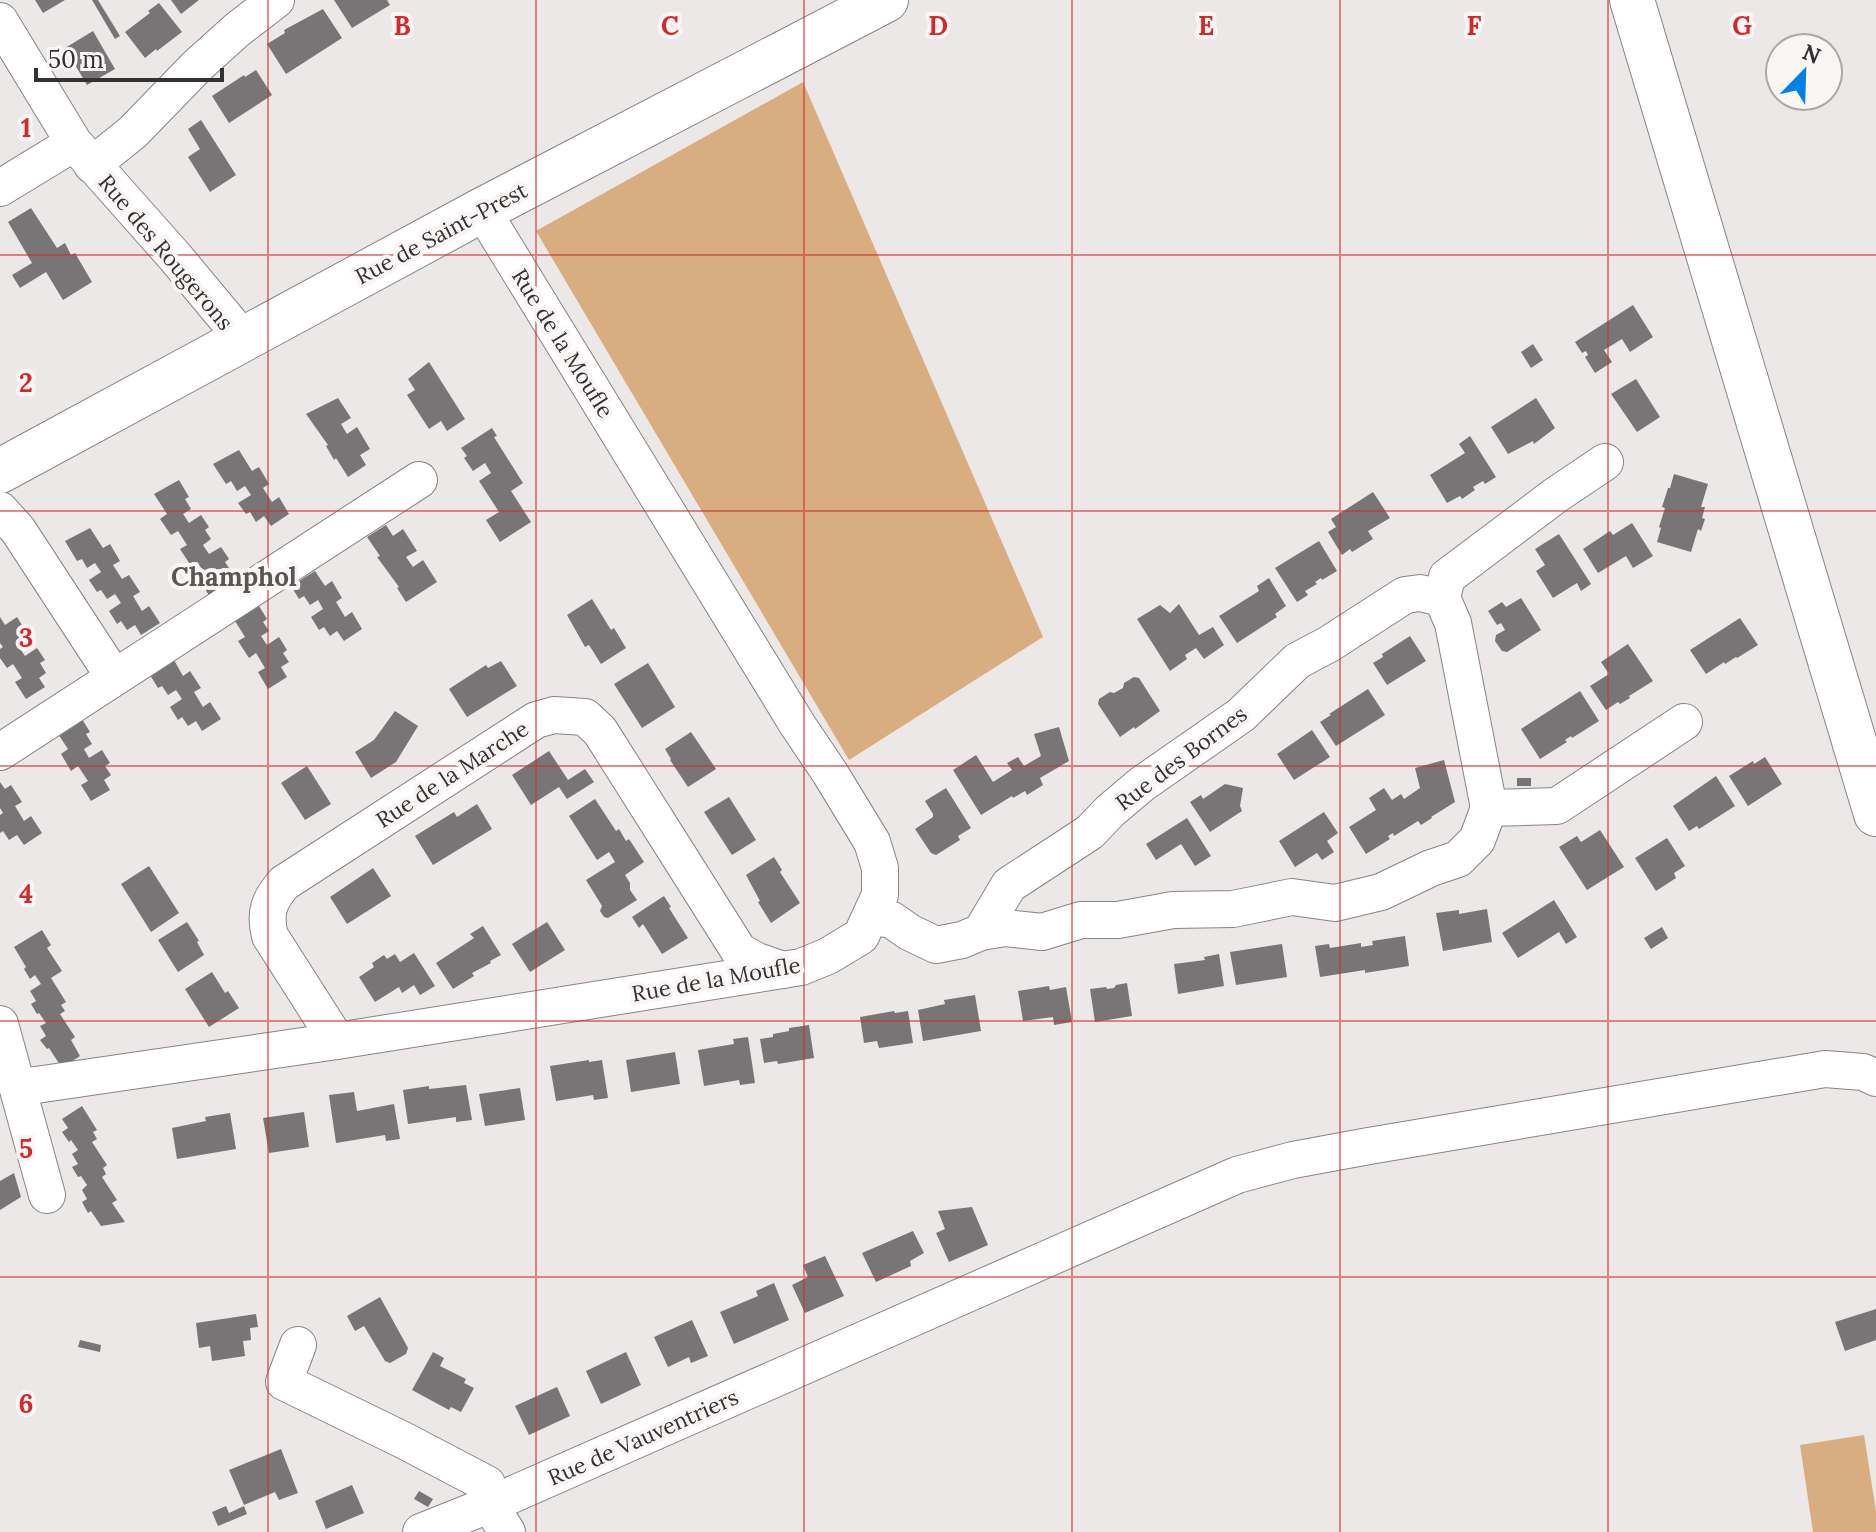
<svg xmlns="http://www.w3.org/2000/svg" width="1876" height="1532" font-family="Lora,serif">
<rect width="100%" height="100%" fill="#ece8e8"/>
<!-- green -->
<g fill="#d8ae80">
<path d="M803 82 1043 637 849 760 536 231Z"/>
<path d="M1864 1435 1876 1511V1532H1813L1800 1445Z"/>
</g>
<!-- building -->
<g fill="#787576">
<path d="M35 0H65L43 13Z"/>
<path d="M92 0H98L120 36 115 39Z"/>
<path d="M171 0H199L181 14Z"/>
<path d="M334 0H387L390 5 352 28Z"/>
<path d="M159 3 182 32 157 51 156 49 145 58 125 32 150 13 148 11Z"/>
<path d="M323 9 342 38 286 74 267 44 285 33 284 30Z"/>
<path d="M93 31 115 69 87 85 65 48Z"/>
<path d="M256 70 272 95 229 123 212 96 244 75 245 77Z"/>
<path d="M201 120 236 175 210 192 188 157 200 149 188 129Z"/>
<path d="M31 208 57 248 65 243 71 255 75 253 92 282 63 300 46 272 20 288 12 275 32 263 8 222Z"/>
<path d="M1633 305 1653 337 1630 352 1622 339 1604 350 1612 362 1595 373 1585 357 1588 355 1586 351 1582 353 1575 342Z"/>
<path d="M1533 344 1543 360 1531 368 1521 352Z"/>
<path d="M429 362 465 419 447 431 441 421 429 429 407 395 415 390 408 379Z"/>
<path d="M1636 379 1660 417 1637 432 1611 394Z"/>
<path d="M338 398 351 418 341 424 347 434 357 427 370 449 360 455 366 465 348 477 336 458 334 460 326 446 328 445 306 414Z"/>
<path d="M1536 398 1555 428 1534 444 1533 441 1508 454 1491 427Z"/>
<path d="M492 428 497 436 494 437 523 483 511 491 531 522 500 542 486 520 499 512 479 481 491 473 485 463 473 471 464 458 467 456 461 448Z"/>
<path d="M1470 436 1496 477 1485 484 1483 481 1473 487 1475 490 1462 499 1460 496 1447 503 1430 475 1465 453 1459 444Z"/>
<path d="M239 450 252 471 259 467 269 484 263 488 272 502 279 497 289 514 271 526 264 516 256 522 250 512 246 514 238 503 251 495 245 486 237 491 231 481 226 484 213 464Z"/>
<path d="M1674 474 1708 484 1701 507H1705L1702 518 1705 519 1701 531 1698 529 1691 552 1657 542 1661 528 1659 527 1665 508 1662 507 1668 488H1670Z"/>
<path d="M179 480 189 497 185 499 191 509 183 514 189 523 201 515 209 527 205 530 211 539 203 545 209 554 221 547 229 559 225 562 231 571 223 576 229 586 210 597 200 581 207 576 197 562 191 566 180 549 187 545 178 531 171 535 160 519 167 514 154 494Z"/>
<path d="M1373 492 1390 518 1368 531 1373 539 1352 552 1350 549 1342 555 1328 532 1336 527 1331 519Z"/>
<path d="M1632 523 1653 556 1633 568 1626 556 1598 573 1583 549 1610 531 1613 535Z"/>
<path d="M386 525 393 536 403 529 417 551 406 557 413 567 423 560 437 582 406 602 397 588 399 587 377 557 380 556 367 537Z"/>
<path d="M90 528 103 548 110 544 120 561 113 565 122 579 129 575 140 592 133 596 142 611 149 606 160 623 141 635 135 625 127 630 121 621 117 624 109 611 121 603 115 594 107 599 101 590 97 592 89 580 101 572 95 563 87 568 82 559 77 561 65 541Z"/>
<path d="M1559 534 1591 584 1581 591 1577 583 1553 598 1536 571 1545 565 1535 549Z"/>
<path d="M1319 541 1337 571 1322 580 1321 578 1315 582 1317 584 1305 591 1308 595 1297 602 1275 568Z"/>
<path d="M315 571 325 586 332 581 342 598 336 602 345 617 352 612 362 629 344 641 337 631 330 636 324 627 319 630 311 617 323 609 318 600 310 605 304 596 299 599 291 586Z"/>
<path d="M1269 578 1286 606 1275 614 1277 617 1237 643 1219 616 1259 591 1257 586Z"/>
<path d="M1521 598 1541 630 1507 652 1502 651 1495 641 1496 635 1505 630 1501 623 1497 625 1488 611 1502 602 1506 607Z"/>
<path d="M592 599 611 630 614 628 626 648 601 664 589 645 585 647 567 615Z"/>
<path d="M1179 604 1199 635 1213 627 1224 645 1204 659 1196 648 1185 655 1187 659 1170 671 1137 619 1160 605 1170 613Z"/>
<path d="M259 606 267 619 263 622 269 631 261 636 267 645 279 637 287 650 283 653 289 662 281 667 287 677 268 689 258 672 265 668 256 653 249 658 238 641 245 637 235 621Z"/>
<path d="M0 617 5 625 17 617 25 630 21 633 27 642 19 647 25 656 37 648 45 660 40 663 46 673 39 678 45 687 26 699 15 682 22 678 13 664 7 668 0 658V649L3 647 0 643Z"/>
<path d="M1740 618 1758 645 1737 658 1736 657 1725 664 1724 662 1706 674 1690 650Z"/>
<path d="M1410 636 1426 661 1387 685 1373 663 1383 657 1382 654Z"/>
<path d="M1628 644 1653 681 1629 696 1630 698 1620 704 1618 702 1606 710 1590 686 1609 674 1601 662Z"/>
<path d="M174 660 183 676 190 671 201 688 194 692 203 707 210 702 221 719 202 731 196 721 188 726 182 717 178 720 170 707 182 699 176 690 168 695 162 686 158 688 150 675Z"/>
<path d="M501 661 517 686 467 717 449 689 486 665 488 668Z"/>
<path d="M648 663 675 707 642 728 614 684Z"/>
<path d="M1134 677 1139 678 1160 711 1135 729 1134 727 1120 737 1098 704 1099 699 1110 692 1114 693 1123 688 1124 683Z"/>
<path d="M1368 689 1385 715 1336 746 1320 722 1331 715 1329 714Z"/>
<path d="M1580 691 1599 721 1572 738 1571 736 1565 740 1567 742 1540 759 1521 729Z"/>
<path d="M395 711 418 726 396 762 371 778 355 752 374 740Z"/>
<path d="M82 719 90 732 86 734 92 744 84 749 89 758 102 750 110 763 105 766 111 775 104 780 110 790 91 801 81 785 88 781 78 766 71 771 61 754 68 749 58 734Z"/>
<path d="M1059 727 1069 761 1040 778 1043 785 1027 795 1025 791 1013 798 1012 796 981 815 953 770 976 755 993 782 1012 770 1007 763 1018 757 1024 766 1041 756 1034 734Z"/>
<path d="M1312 730 1330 757 1294 780 1277 754Z"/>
<path d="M691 732 716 769 688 787 670 760 671 759 665 749Z"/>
<path d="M549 751 568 780 585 769 594 782 567 799 559 787 531 805 512 775Z"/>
<path d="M1765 757 1782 784 1748 806 1729 776 1753 761 1754 764Z"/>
<path d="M1444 760 1455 802 1431 817 1432 818 1421 825 1418 821 1394 836 1393 833 1388 836 1390 839 1366 854 1349 827 1376 810 1369 798 1384 788 1392 800 1401 794 1404 799 1420 788 1415 768Z"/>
<path d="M307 766 331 804 305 820 281 783Z"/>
<path d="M1716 776 1735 806 1699 829 1697 826 1689 831 1673 806Z"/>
<rect x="1517" y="778" width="14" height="8"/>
<path d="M0 782 5 789 11 785 22 802 15 806 24 821 31 816 42 833 24 845 17 835 9 840 3 831 0 833V815L3 813 0 808Z"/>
<path d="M1225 784 1243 788 1240 806 1242 811 1210 832 1190 802 1201 795 1203 799Z"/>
<path d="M946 788 971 828 958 836 960 840 936 855 931 853 915 829 933 817V814L925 801Z"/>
<path d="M729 797 756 840 732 855 704 812Z"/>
<path d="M595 799 616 831 619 829 626 841 629 839 644 862 625 875 630 883V890L637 900 608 918 604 917 600 911 602 906 586 880 615 862 609 852 597 860 569 816Z"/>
<path d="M477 804 492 829 433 865 415 836 454 812 457 817Z"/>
<path d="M1324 812 1338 833 1327 841 1334 852 1322 860 1317 853 1295 867 1279 841Z"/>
<path d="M1187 818 1211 856 1195 866 1181 844 1156 860 1146 844Z"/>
<path d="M1600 830 1624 867 1587 890 1559 847 1577 836 1581 842Z"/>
<path d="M1667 838 1685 866 1674 873 1676 878 1656 891 1635 858Z"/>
<path d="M774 857 782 870 780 872 800 903 771 923 758 902 760 901 746 875Z"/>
<path d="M149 866 179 913 151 932 121 884Z"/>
<path d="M373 868 391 896 347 924 330 897Z"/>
<path d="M664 896 671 907 669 908 688 938 662 954 643 924 639 928 632 917Z"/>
<path d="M1554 900 1577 937 1566 944 1559 932 1518 958 1502 933Z"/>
<path d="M1487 909 1492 942 1443 951 1436 913 1459 910V914Z"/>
<path d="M187 922 199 941 197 942 204 955 178 972 158 940Z"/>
<path d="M547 922 565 950 530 972 512 944Z"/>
<path d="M483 926 501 955 490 961 491 963 472 973 474 976 453 989 436 963 474 938 470 934Z"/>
<path d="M1662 927 1668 938 1651 949 1644 938Z"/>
<path d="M42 930 51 945 47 948 62 971 51 978 66 1002 61 1005 65 1011 60 1014 75 1037 71 1040 80 1056 62 1068 49 1048 47 1049 40 1040 46 1036 40 1026 46 1023 39 1013 37 1014 31 1004 36 1001 30 991 41 984 35 975 30 979 24 969 26 967 14 947Z"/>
<path d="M1405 936 1409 966 1365 973V970L1320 977 1315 946 1329 944 1330 948 1361 943V947L1373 945 1372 941Z"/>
<path d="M1282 944 1287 977 1236 985 1230 952Z"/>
<path d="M414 953 435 986 420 995 414 985 402 993 399 987 375 1002 359 977 374 967 372 963 384 955 387 959 395 954 400 962Z"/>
<path d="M1219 954 1224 986 1178 994 1174 964 1205 960 1204 957Z"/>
<path d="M212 972 225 993 228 991 239 1008 209 1027 185 989Z"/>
<path d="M1127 983 1132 1016 1095 1022 1090 989 1106 987 1107 989 1114 988 1116 985Z"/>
<path d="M1049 986 1050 990 1066 987 1072 1022 1054 1025 1053 1017 1023 1021 1018 991Z"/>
<path d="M975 995 981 1031 923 1041 918 1010 945 1004 944 1000Z"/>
<path d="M894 1011 895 1013 908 1011 913 1043 879 1048 877 1041 864 1043 860 1017Z"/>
<path d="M809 1025 814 1058 778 1064 777 1061 764 1063 760 1039 773 1037V1034L789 1031V1028Z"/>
<path d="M748 1037 755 1083 740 1085 739 1080 704 1086 698 1050 734 1044 733 1039Z"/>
<path d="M675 1052 680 1084 631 1092 626 1060Z"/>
<path d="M589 1060V1062L602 1060 608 1098 594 1100 593 1095 556 1101 550 1066Z"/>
<path d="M466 1085 472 1120 456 1122V1117L408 1124 403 1090 429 1086V1089Z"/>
<path d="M520 1088 525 1120 485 1126 479 1094Z"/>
<path d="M354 1092 357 1111 394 1104 400 1139 386 1141 385 1135 336 1143 329 1095Z"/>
<path d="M82 1106 97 1130 93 1132 97 1139 92 1142 107 1165 103 1168 106 1174 102 1177 117 1200 112 1203 125 1222 101 1226 91 1211 88 1213 82 1202 87 1199 82 1190 87 1185 81 1176 78 1177 72 1167 78 1164 72 1154 78 1150 71 1140 69 1142 62 1132 68 1128 62 1119Z"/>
<path d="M304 1112 309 1147 269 1153 263 1118Z"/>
<path d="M230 1113 236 1149 177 1159 172 1128 206 1121 205 1117Z"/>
<path d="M14 1173 21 1197 0 1210V1181Z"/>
<path d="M972 1207 988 1245 949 1262 936 1233 945 1229 938 1211Z"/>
<path d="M913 1231 924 1253 910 1261 911 1266 876 1282 862 1253Z"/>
<path d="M825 1256 844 1296 805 1313 792 1285 808 1277 803 1265Z"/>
<path d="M774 1283 789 1320 734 1344 720 1312 758 1296 756 1291Z"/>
<path d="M380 1297 408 1348 406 1354 390 1363 385 1361 364 1326 355 1331 347 1316Z"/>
<path d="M1876 1309V1340L1845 1351 1835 1322Z"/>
<path d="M256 1314 258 1327 250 1328 251 1340 243 1341 245 1356 212 1361 210 1346 199 1348 196 1323Z"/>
<path d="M692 1320 708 1356 691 1363 689 1357 668 1367 654 1337Z"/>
<path d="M80 1340 101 1345 100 1352 78 1347Z"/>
<path d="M433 1352 444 1358 440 1366 466 1379 464 1383 474 1388 461 1412 451 1407 449 1410 412 1390Z"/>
<path d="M626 1352 641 1385 601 1404 586 1371Z"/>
<path d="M557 1387 570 1416 529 1435 515 1406Z"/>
<path d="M281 1449 298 1493 279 1500 275 1492 244 1505 229 1470Z"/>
<path d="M352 1485 364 1513 326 1529 315 1501Z"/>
<path d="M419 1491 433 1499 428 1507 414 1499Z"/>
<path d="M226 1506 229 1513 244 1506 247 1514 218 1526 212 1512Z"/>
</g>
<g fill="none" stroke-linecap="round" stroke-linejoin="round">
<!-- minor casing -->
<g stroke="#878484" stroke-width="38">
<g id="minor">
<path d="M0 21 74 143 176 258 230 323 239 341"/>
<path d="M92 165 133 132 197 66 238 29 276 0"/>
<path d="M0 188 74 143"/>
<path d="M0 510 18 530 114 677"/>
<path d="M1442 598 1447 577 1556 495 1605 462"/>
<path d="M0 752 419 480"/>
<path d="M1489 808 1557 806 1684 722"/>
<path d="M871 916 892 920 909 932 936 945 962 940 981 932 1009 885 1090 832 1110 811 1142 784 1241 715 1297 661 1329 644 1405 595 1420 593 1442 598 1453 623 1489 808 1477 840 1458 859 1431 868 1381 892 1335 903 1292 897 1233 909 1173 910 1118 920H1081L1042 932 1005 928 981 932"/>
<path d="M0 1024 47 1195"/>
<path d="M337 1041 270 936C264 913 269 900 284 883L536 720 554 715 585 717 600 731 739 951 757 961 783 970"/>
<path d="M17 1086 36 1085 337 1041 801 967 828 956 861 936 880 895V868L872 842 830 773 797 724 482 210"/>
<path d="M298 1345 284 1382 405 1441 487 1484 495 1513 507 1532"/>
<path d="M421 1532 491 1504 1237 1175 1293 1160 1369 1146 1825 1069 1863 1072 1876 1078"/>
</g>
</g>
<!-- major casing -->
<g stroke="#878484" stroke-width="46">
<g id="major">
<path d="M1632 0 1876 814"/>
<path d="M0 471 482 210 886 0"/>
</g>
</g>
<!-- minor -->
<use href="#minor" stroke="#fff" stroke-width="36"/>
<!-- major -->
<use href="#major" stroke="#fff" stroke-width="44"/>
</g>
<!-- grid -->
<path fill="none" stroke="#d62828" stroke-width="2" stroke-opacity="0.55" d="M268 0V1532M536 0V1532M804 0V1532M1072 0V1532M1340 0V1532M1608 0V1532M0 255H1876M0 511H1876M0 766H1876M0 1021H1876M0 1277H1876"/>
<g text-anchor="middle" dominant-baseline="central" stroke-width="8" stroke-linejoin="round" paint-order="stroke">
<!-- street labels -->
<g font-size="22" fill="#333131" stroke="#faf6f6">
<text transform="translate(441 233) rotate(-28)">Rue de Saint-Prest</text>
<text transform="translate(166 252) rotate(50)">Rue des Rougerons</text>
<text transform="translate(563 343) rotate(58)">Rue de la Moufle</text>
<text transform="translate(1181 758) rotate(-37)">Rue des Bornes</text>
<text transform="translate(452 774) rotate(-33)">Rue de la Marche</text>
<text transform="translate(716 979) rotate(-10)">Rue de la Moufle</text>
<text transform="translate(643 1437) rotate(-24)">Rue de Vauventriers</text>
</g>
<!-- quarter labels -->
<g font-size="26" font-weight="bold" fill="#595656" stroke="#faf6f6">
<text x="234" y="576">Champhol</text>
</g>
</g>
<g font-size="26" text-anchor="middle" font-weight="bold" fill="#d62828" stroke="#faf6f6" stroke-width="8" stroke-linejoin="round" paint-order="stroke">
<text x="402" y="35">B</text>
<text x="670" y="35">C</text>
<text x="938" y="35">D</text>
<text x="1206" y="35">E</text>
<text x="1474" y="35">F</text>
<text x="1742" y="35">G</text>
<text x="26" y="137">1</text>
<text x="26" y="392">2</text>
<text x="26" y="647">3</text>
<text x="26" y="903">4</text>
<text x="26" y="1158">5</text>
<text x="26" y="1413">6</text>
</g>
<!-- north arrow -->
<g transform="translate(1804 72) rotate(23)"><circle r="38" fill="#faf6f6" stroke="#aaa7a7" stroke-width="2"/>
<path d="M0-6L14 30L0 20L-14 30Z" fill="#0380e6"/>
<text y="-12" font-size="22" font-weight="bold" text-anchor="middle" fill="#333131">N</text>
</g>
<!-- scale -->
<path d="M36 68v12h186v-12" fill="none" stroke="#333131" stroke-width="4"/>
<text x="48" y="68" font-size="24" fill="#333131" stroke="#faf6f6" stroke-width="6" paint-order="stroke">50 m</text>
</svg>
